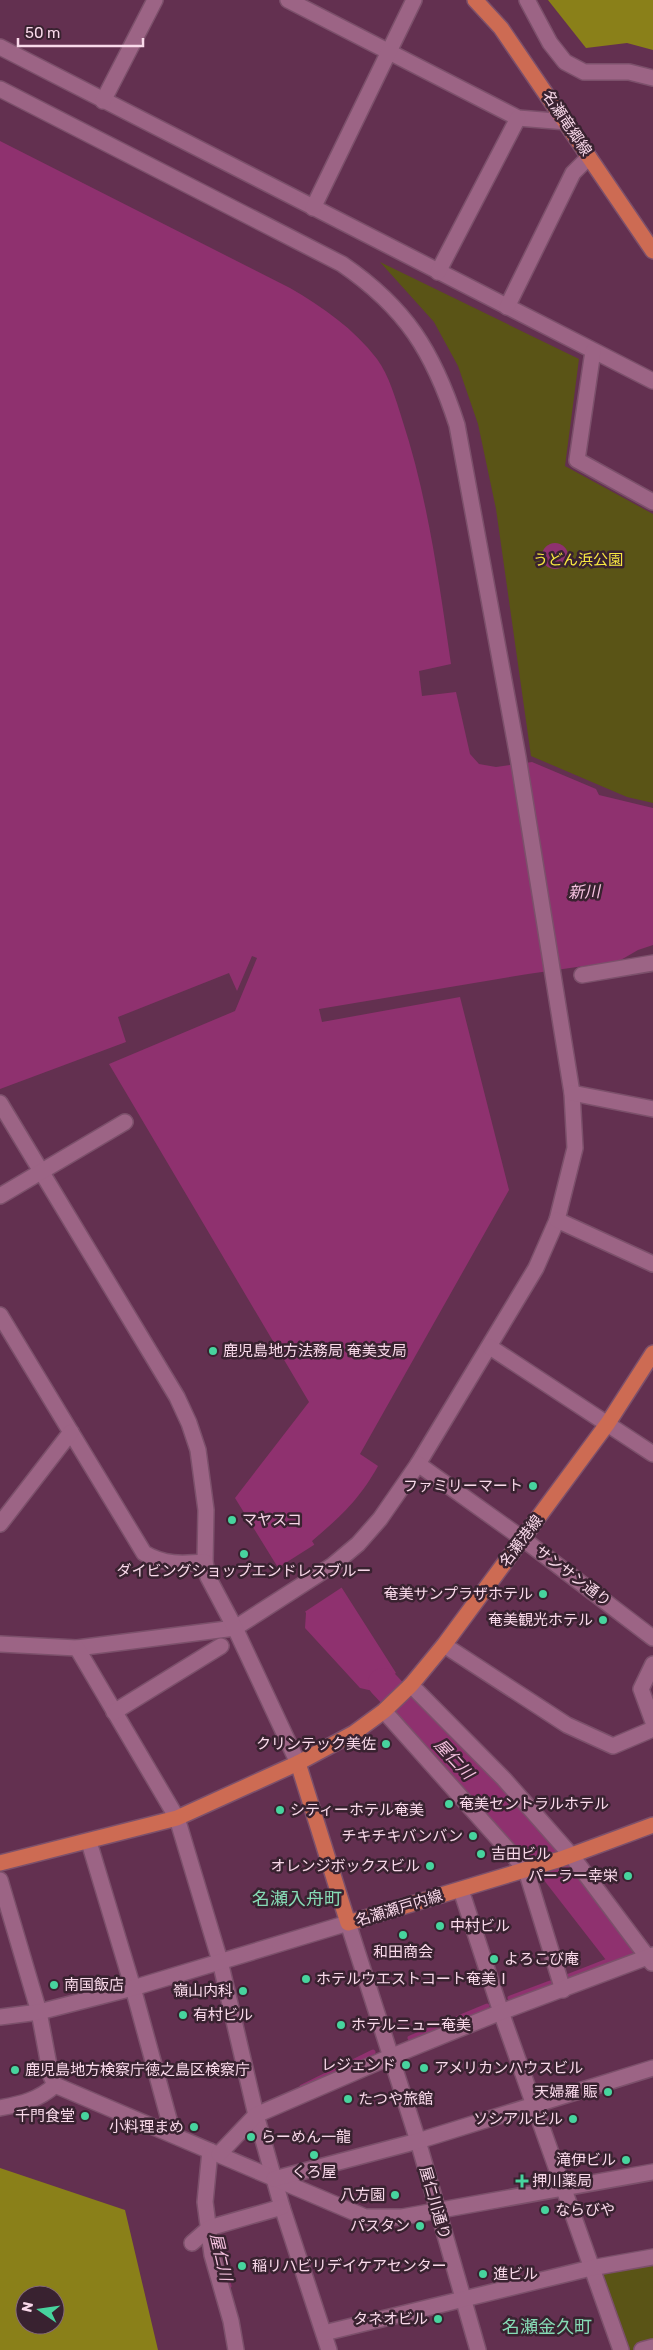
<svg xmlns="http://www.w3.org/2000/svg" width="653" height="2350" font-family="Rubik,'Noto Sans JP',sans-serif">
<rect width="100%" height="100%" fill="#633050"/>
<!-- green -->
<g fill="#5a5416">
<path d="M380 262 579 359 565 466 653 514V803L627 797 531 756 496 509 478 424 458 366 434 322Z"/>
<path d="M653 2257V2347L642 2350H621L591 2268Z"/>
</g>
<!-- forest -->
<g fill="#8a8019" fill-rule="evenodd">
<path d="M548 0H653V50L627 43 586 48Z"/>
<path d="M0 2168 125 2210 158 2350H0ZM25 2295H55V2325H25Z"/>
</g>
<!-- water -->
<g fill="#8f316f">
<path d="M0 141 290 288C323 307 354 329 377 359 389 375 396 400 402 419 428 498 439 582 451 664L419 671 422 696 456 692 470 754 479 764 496 767 532 762 596 789 599 795 653 808V945L638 950 619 961 528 974 319 1009 322 1022 460 997 509 1190 360 1454 378 1466C359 1500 341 1516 312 1541L396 1673 373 1691 360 1688 305 1628 306 1613 235 1498 309 1402 109 1064 235 1011 257 958 252 956 237 991 229 973 118 1017 126 1042 0 1089Z"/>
<circle cx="555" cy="556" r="13"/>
</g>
<!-- pier -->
<path fill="#633050" d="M317 1543 344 1586 303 1613 276 1569Z"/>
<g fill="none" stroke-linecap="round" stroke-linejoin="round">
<!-- stream -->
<g stroke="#8f316f" stroke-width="5">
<path d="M564 1978 610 1960 618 1951"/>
<path d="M510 1998 550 1983"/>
<path d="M410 2038 487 2006"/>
<path d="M302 2087 373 2052"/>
<path d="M217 2244 229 2286"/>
</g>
<!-- river -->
<path stroke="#8f316f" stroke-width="30" d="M383 1683 538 1848 618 1951"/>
<!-- minor casing -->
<g stroke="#7c506b" stroke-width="18">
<g id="minor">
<path d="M288 0 518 118 567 122"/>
<path d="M527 0 550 43 565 62 584 72H629L653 78"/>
<path d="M0 47 653 381"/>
<path d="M0 89 342 264C406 308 433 351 457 425L518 757 572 1093 575 1148 557 1220 536 1268 418 1464 380 1519 358 1544 333 1565 235 1628 77 1648 0 1644"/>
<path d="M103 101 155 0"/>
<path d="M313 208 414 0"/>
<path d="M438 272 518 118"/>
<path d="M507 307 573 173 589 157"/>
<path d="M593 351 577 460 653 502"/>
<path d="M582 975 653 963"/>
<path d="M572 1093 653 1109"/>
<path d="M0 1103 177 1397 189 1423 198 1450 206 1510 205 1562 208 1577 235 1628 298 1763"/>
<path d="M0 1196 125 1122"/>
<path d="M557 1220 653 1264"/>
<path d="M0 1315 144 1553C164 1565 182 1564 205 1562"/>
<path d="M490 1347 653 1454"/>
<path d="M418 1464 523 1539 653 1638"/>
<path d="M0 1524 71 1432"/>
<path d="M444 1645 567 1725 613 1746 653 1729"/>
<path d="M77 1648 177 1818 220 1961 256 2115 282 2207 329 2350"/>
<path d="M653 1664 641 1689 653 1722"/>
<path d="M411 1685 504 1779 571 1855 652 1963"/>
<path d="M384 1711 526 1870 563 1990"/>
<path d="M114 1712 221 1646"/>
<path d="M89 1842 133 1988 173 2134"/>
<path d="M0 1880 39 2012 51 2076 55 2085 365 2217H402L653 2172"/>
<path d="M461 1890 501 2012 621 2350"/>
<path d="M0 2017 39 2012 133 1988 348 1923 418 2141 478 2350"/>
<path d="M0 2108C21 2104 39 2100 55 2085"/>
<path d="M210 2151 205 2202 212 2255 231 2321 236 2350"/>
<path d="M219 2154 256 2115 390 2057 501 2012 653 1955"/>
<path d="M274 2179 418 2141 653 2068"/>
<path d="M192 2243 209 2228 282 2207"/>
<path d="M324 2333 591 2268 653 2257"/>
<path d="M642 2350 653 2347"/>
</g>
</g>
<!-- major casing -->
<g stroke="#7c506b" stroke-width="18">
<g id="major">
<path d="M475 0 501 28 653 251"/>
<path d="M298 1763 348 1923 561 1859 653 1825"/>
<path d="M0 1863 177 1818 298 1763 354 1733 384 1711 411 1685 444 1645 608 1423 653 1353"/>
</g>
</g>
<!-- minor -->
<use href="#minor" stroke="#9c6485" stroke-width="15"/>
<!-- major -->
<use href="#major" stroke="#cd6b53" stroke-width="15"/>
</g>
<!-- markers -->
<g fill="#47d49e" stroke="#392230" stroke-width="2">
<circle cx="213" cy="1351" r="5"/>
<circle cx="533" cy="1486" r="5"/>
<circle cx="232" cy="1520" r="5"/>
<circle cx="244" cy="1554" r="5"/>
<circle cx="543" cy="1594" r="5"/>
<circle cx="603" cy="1620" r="5"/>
<circle cx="386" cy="1744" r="5"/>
<circle cx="449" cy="1804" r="5"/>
<circle cx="280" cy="1810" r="5"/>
<circle cx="473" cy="1836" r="5"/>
<circle cx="481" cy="1854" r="5"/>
<circle cx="430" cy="1866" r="5"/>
<circle cx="628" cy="1876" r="5"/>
<circle cx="440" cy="1926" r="5"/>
<circle cx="403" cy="1935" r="5"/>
<circle cx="494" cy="1959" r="5"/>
<circle cx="306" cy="1979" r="5"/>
<circle cx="54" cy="1985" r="5"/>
<circle cx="243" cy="1991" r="5"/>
<circle cx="183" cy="2015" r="5"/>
<circle cx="341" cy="2025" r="5"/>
<circle cx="406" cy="2065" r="5"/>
<circle cx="424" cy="2068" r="5"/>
<circle cx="15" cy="2070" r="5"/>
<circle cx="608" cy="2092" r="5"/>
<circle cx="348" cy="2099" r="5"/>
<circle cx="85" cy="2116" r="5"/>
<circle cx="573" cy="2119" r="5"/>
<circle cx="194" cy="2127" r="5"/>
<circle cx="251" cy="2137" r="5"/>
<circle cx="314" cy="2155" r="5"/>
<circle cx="626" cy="2160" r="5"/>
<path d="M519.5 2173.5h5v5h5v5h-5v5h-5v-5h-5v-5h5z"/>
<circle cx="395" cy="2195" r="5"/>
<circle cx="545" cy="2210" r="5"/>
<circle cx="420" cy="2226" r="5"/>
<circle cx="242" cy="2266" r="5"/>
<circle cx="483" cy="2274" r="5"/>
<circle cx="438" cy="2319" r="5"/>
</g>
<g text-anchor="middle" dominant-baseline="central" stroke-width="5" stroke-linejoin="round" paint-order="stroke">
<!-- street labels -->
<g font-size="15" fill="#f9d9ea" stroke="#392230">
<text transform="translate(567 123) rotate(56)">名瀬竜郷線</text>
<text transform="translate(521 1541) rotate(-53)">名瀬港線</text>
<text transform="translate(573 1576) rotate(37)">サンサン通り</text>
<text transform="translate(399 1908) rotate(-17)">名瀬瀬戸内線</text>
<text transform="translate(435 2203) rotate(74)">屋仁川通り</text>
</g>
<!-- park labels -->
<g font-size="15" fill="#f8e841" stroke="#392230">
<text x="578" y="560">うどん浜公園</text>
</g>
<!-- poi labels -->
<g font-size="15" fill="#f9d9ea" stroke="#392230" text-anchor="start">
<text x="223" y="1351">鹿児島地方法務局 奄美支局</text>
<text x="523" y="1486" text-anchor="end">ファミリーマート</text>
<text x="242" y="1520">マヤスコ</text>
<text x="244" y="1571" text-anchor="middle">ダイビングショップエンドレスブルー</text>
<text x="533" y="1594" text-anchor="end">奄美サンプラザホテル</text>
<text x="593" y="1620" text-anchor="end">奄美観光ホテル</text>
<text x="376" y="1744" text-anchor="end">クリンテック美佐</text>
<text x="459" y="1804">奄美セントラルホテル</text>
<text x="290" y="1810">シティーホテル奄美</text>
<text x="463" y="1836" text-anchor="end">チキチキバンバン</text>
<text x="491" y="1854">吉田ビル</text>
<text x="420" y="1866" text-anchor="end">オレンジボックスビル</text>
<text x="618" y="1876" text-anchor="end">パーラー幸栄</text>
<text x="450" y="1926">中村ビル</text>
<text x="403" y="1952" text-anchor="middle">和田商会</text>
<text x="504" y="1959">よろこび庵</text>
<text x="316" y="1979">ホテルウエストコート奄美Ⅰ</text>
<text x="64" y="1985">南国飯店</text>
<text x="233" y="1991" text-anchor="end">嶺山内科</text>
<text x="193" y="2015">有村ビル</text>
<text x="351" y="2025">ホテルニュー奄美</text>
<text x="396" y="2065" text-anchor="end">レジェンド</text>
<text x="434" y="2068">アメリカンハウスビル</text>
<text x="25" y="2070">鹿児島地方検察庁徳之島区検察庁</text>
<text x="598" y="2092" text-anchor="end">天婦羅 賑</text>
<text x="358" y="2099">たつや旅館</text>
<text x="75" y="2116" text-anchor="end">千門食堂</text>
<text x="563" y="2119" text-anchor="end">ソシアルビル</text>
<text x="184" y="2127" text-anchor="end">小料理まめ</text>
<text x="261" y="2137">らーめん一龍</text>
<text x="616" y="2160" text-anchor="end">滝伊ビル</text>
<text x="314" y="2172" text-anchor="middle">くろ屋</text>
<text x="532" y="2181">押川薬局</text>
<text x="385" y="2195" text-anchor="end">八方園</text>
<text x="555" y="2210">ならびや</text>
<text x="410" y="2226" text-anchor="end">パスタン</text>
<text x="252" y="2266">稲リハビリデイケアセンター</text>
<text x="493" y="2274">進ビル</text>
<text x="428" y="2319" text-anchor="end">タネオビル</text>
</g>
<!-- water labels -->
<g font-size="16" font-style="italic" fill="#f7c3e1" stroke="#392230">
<text transform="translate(584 892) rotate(-2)">新川</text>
<text transform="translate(454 1759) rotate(47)">屋仁川</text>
<text transform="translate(221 2257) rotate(77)">屋仁川</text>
</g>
<!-- quarter labels -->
<g font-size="18" fill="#86dbb5" stroke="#392230">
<text x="297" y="1899">名瀬入舟町</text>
<text x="547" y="2327">名瀬金久町</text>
</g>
</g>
<!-- north arrow -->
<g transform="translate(40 2310) rotate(283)"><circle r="24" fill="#392230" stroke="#866b7a"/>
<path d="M0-4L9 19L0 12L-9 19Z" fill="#47d49e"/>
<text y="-8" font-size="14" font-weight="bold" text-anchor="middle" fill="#f9d9ea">N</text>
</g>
<!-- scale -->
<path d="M18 38v8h125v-8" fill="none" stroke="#f9d9ea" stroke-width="2.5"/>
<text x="25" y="38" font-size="15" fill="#f9d9ea" stroke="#392230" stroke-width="4" paint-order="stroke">50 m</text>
</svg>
